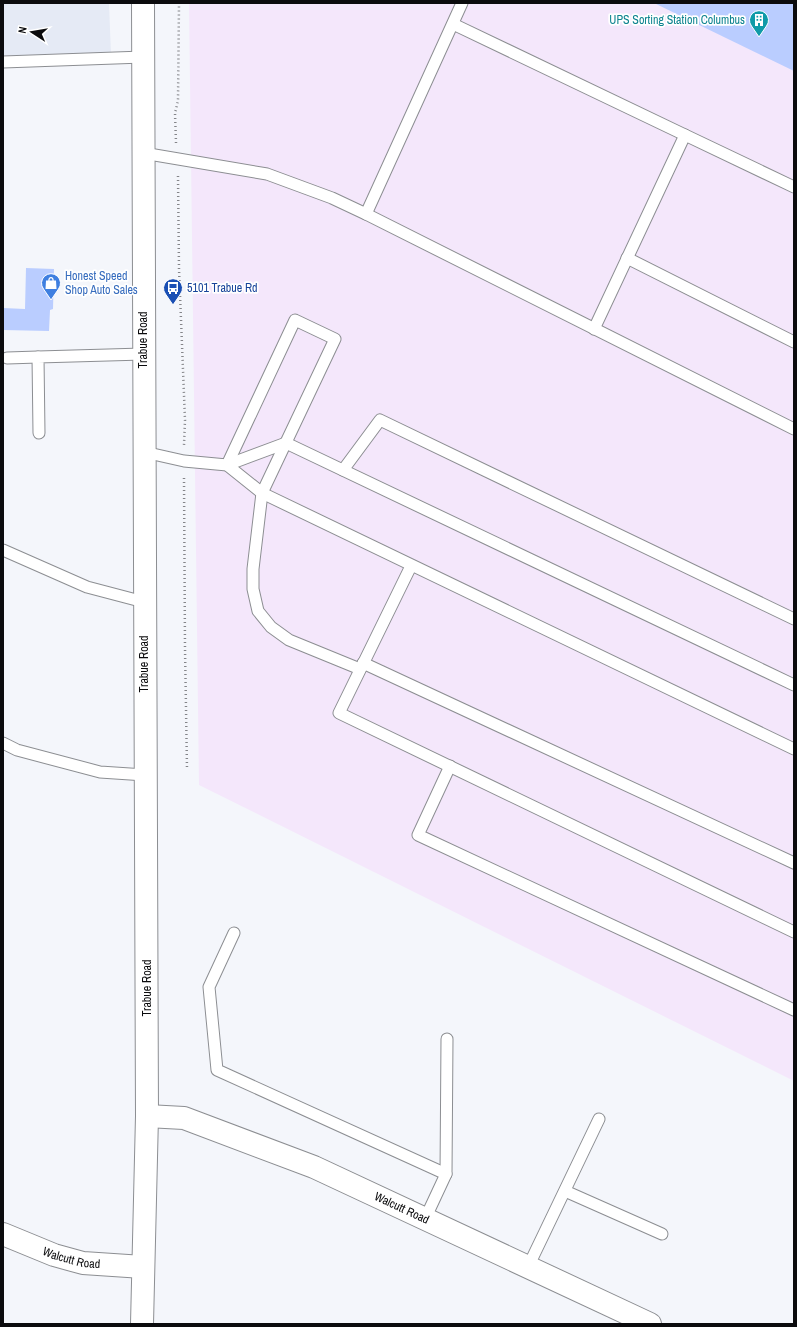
<svg xmlns="http://www.w3.org/2000/svg" width="797" height="1327" font-family="'Archivo Narrow',sans-serif">
<rect width="100%" height="100%" fill="#f4f6fb"/>
<!-- industrial -->
<path fill="#f4e7fb" d="M189 3H794V1081L199 785Z"/>
<!-- built -->
<path fill="#e5eaf5" d="M3 3H109L111 55 3 56Z"/>
<!-- building -->
<g fill="#bacdff">
<path d="M654 3H794V71Z"/>
<path d="M26 268 54 269 53 309 50 310 49 331 3 330V308L25 309Z"/>
</g>
<g fill="none" stroke-linecap="round" stroke-linejoin="round">
<!-- lane casing -->
<g stroke="#8c8e92" stroke-width="13">
<g id="lane">
<path d="M453 24 685 135"/>
<path d="M3 62 143 57"/>
<path d="M143 153 267 174 332 198 366 214 794 429"/>
<path d="M366 214 462 3"/>
<path d="M627 258 794 342"/>
<path d="M594 329 685 135 794 187"/>
<path d="M7 358 38 357"/>
<path d="M39 433 38 357 143 354"/>
<path d="M144 452 184 461 227 465 262 493 794 749"/>
<path d="M227 465 286 443 794 685"/>
<path d="M227 465 295 320 335 339 262 493 253 569V589L258 611 271 627 289 640 360 669"/>
<path d="M343 470 380 420 794 619"/>
<path d="M3 550 87 587 144 602"/>
<path d="M411 566 339 713 794 932"/>
<path d="M363 663 794 863"/>
<path d="M3 743 17 750 100 772 145 775"/>
<path d="M450 766 418 835 794 1010"/>
<path d="M234 933 209 987 217 1070 446 1174"/>
<path d="M565 1191 662 1234"/>
<path d="M425 1219 446 1174 447 1039"/>
<path d="M528 1267 599 1119"/>
</g>
</g>
<!-- street casing -->
<g stroke="#8c8e92" stroke-width="24">
<g id="street">
<path id="s1" d="M147 1116 184 1118 314 1167 650 1324"/>
</g>
</g>
<!-- secondary casing -->
<g stroke="#8c8e92" stroke-width="24">
<g id="secondary">
<path id="s2" d="M3 1234 54 1255 83 1263 143 1267"/>
<path d="M142 1324 147 1116 143 3"/>
</g>
</g>
<!-- path -->
<g stroke="#848589" stroke-width="2.5" stroke-dasharray="1 3" stroke-linecap="butt">
<path d="M176 143 175 113 178 101 179 3"/>
<path d="M178 176 179 269 185 420 184 445"/>
<path d="M184 478 185 648 187 769"/>
</g>
<!-- lane -->
<use href="#lane" stroke="#fff" stroke-width="11"/>
<!-- street -->
<use href="#street" stroke="#fff" stroke-width="22"/>
<!-- secondary -->
<use href="#secondary" stroke="#fff" stroke-width="22"/>
</g>
<!-- icons -->
<defs>
<g id="building-pin" transform="scale(1)"><path d="M0 17L-7.5 6A9.5 9.5 0 1 1 7.5 6Z" fill="#0f9aa8" stroke="#fff"/><path d="M-4-6H4V6H1V3H-1V6H-4ZM-2.5-4.3h1.7v1.8h-1.7ZM.8-4.3h1.7v1.8H.8ZM-2.5-1h1.7V.8h-1.7ZM.8-1h1.7V.8H.8Z" fill="#fff"/></g>
<g id="shop-pin" transform="scale(1)"><path d="M0 17L-7.5 6A9.5 9.5 0 1 1 7.5 6Z" fill="#3f7fe0" stroke="#fff"/><path d="M-5-2.5h2.3a2.7 3.5 0 0 1 5.4 0H5L5.5 6h-11ZM-1.5-2.5h3a1.5 2.3 0 0 0-3 0Z" fill="#fff"/></g>
<g id="bus-pin" transform="scale(1)"><path d="M0 17L-7.5 6A9.5 9.5 0 1 1 7.5 6Z" fill="#1a4fb4" stroke="#fff"/><path d="M-5-6H5V4H4V6H2V4H-2V6H-4V4H-5ZM-3.5-4V0h7V-4ZM-3.5 1.2v1.5H-2V1.2ZM2 1.2v1.5H3.5V1.2Z" fill="#fff"/></g>
</defs>
<g fill-rule="evenodd">
<use href="#building-pin" x="759" y="20"/>
<use href="#shop-pin" x="51" y="283"/>
<use href="#bus-pin" x="173" y="288"/>
</g>
<g text-anchor="middle" dominant-baseline="central" stroke-width="3.5" stroke-linejoin="round" paint-order="stroke">
<!-- culture labels -->
<g font-size="12" fill="#0d838f" stroke="#fff" text-anchor="end">
<text x="745" y="20">UPS Sorting Station Columbus</text>
</g>
<!-- shop labels -->
<g font-size="12" fill="#366cbe" stroke="#fff" text-anchor="start">
<text x="65" y="276">Honest Speed<tspan x="65" dy="14">Shop Auto Sales</tspan></text>
</g>
<!-- transit labels -->
<g font-size="12" fill="#164399" stroke="#fff" text-anchor="start">
<text x="187" y="288">5101 Trabue Rd</text>
</g>
<!-- street labels -->
<g font-size="12" fill="#0b0b0d" stroke="#fff">
<text transform="translate(143 340) rotate(-90)">Trabue Road</text>
<text transform="translate(144 664) rotate(-90)">Trabue Road</text>
<text transform="translate(147 988) rotate(-90)">Trabue Road</text>
<text stroke="none"><textPath href="#s1" startOffset="273">Walcutt Road</textPath></text>
<text stroke="none"><textPath href="#s2" startOffset="73">Walcutt Road</textPath></text>
</g>
</g>
<!-- border -->
<rect width="797" height="1327" fill="none" stroke="#0b0b0d" stroke-width="8"/>
<!-- north arrow -->
<g transform="translate(32 32) rotate(282)" stroke="#ffffff" stroke-width="3" paint-order="stroke">
<path d="M0-3L7 15L0 10L-7 15Z" fill="#0b0b0d"/>
<text y="-6" font-size="11" font-weight="bold" text-anchor="middle" fill="#0b0b0d">N</text>
</g>
</svg>
